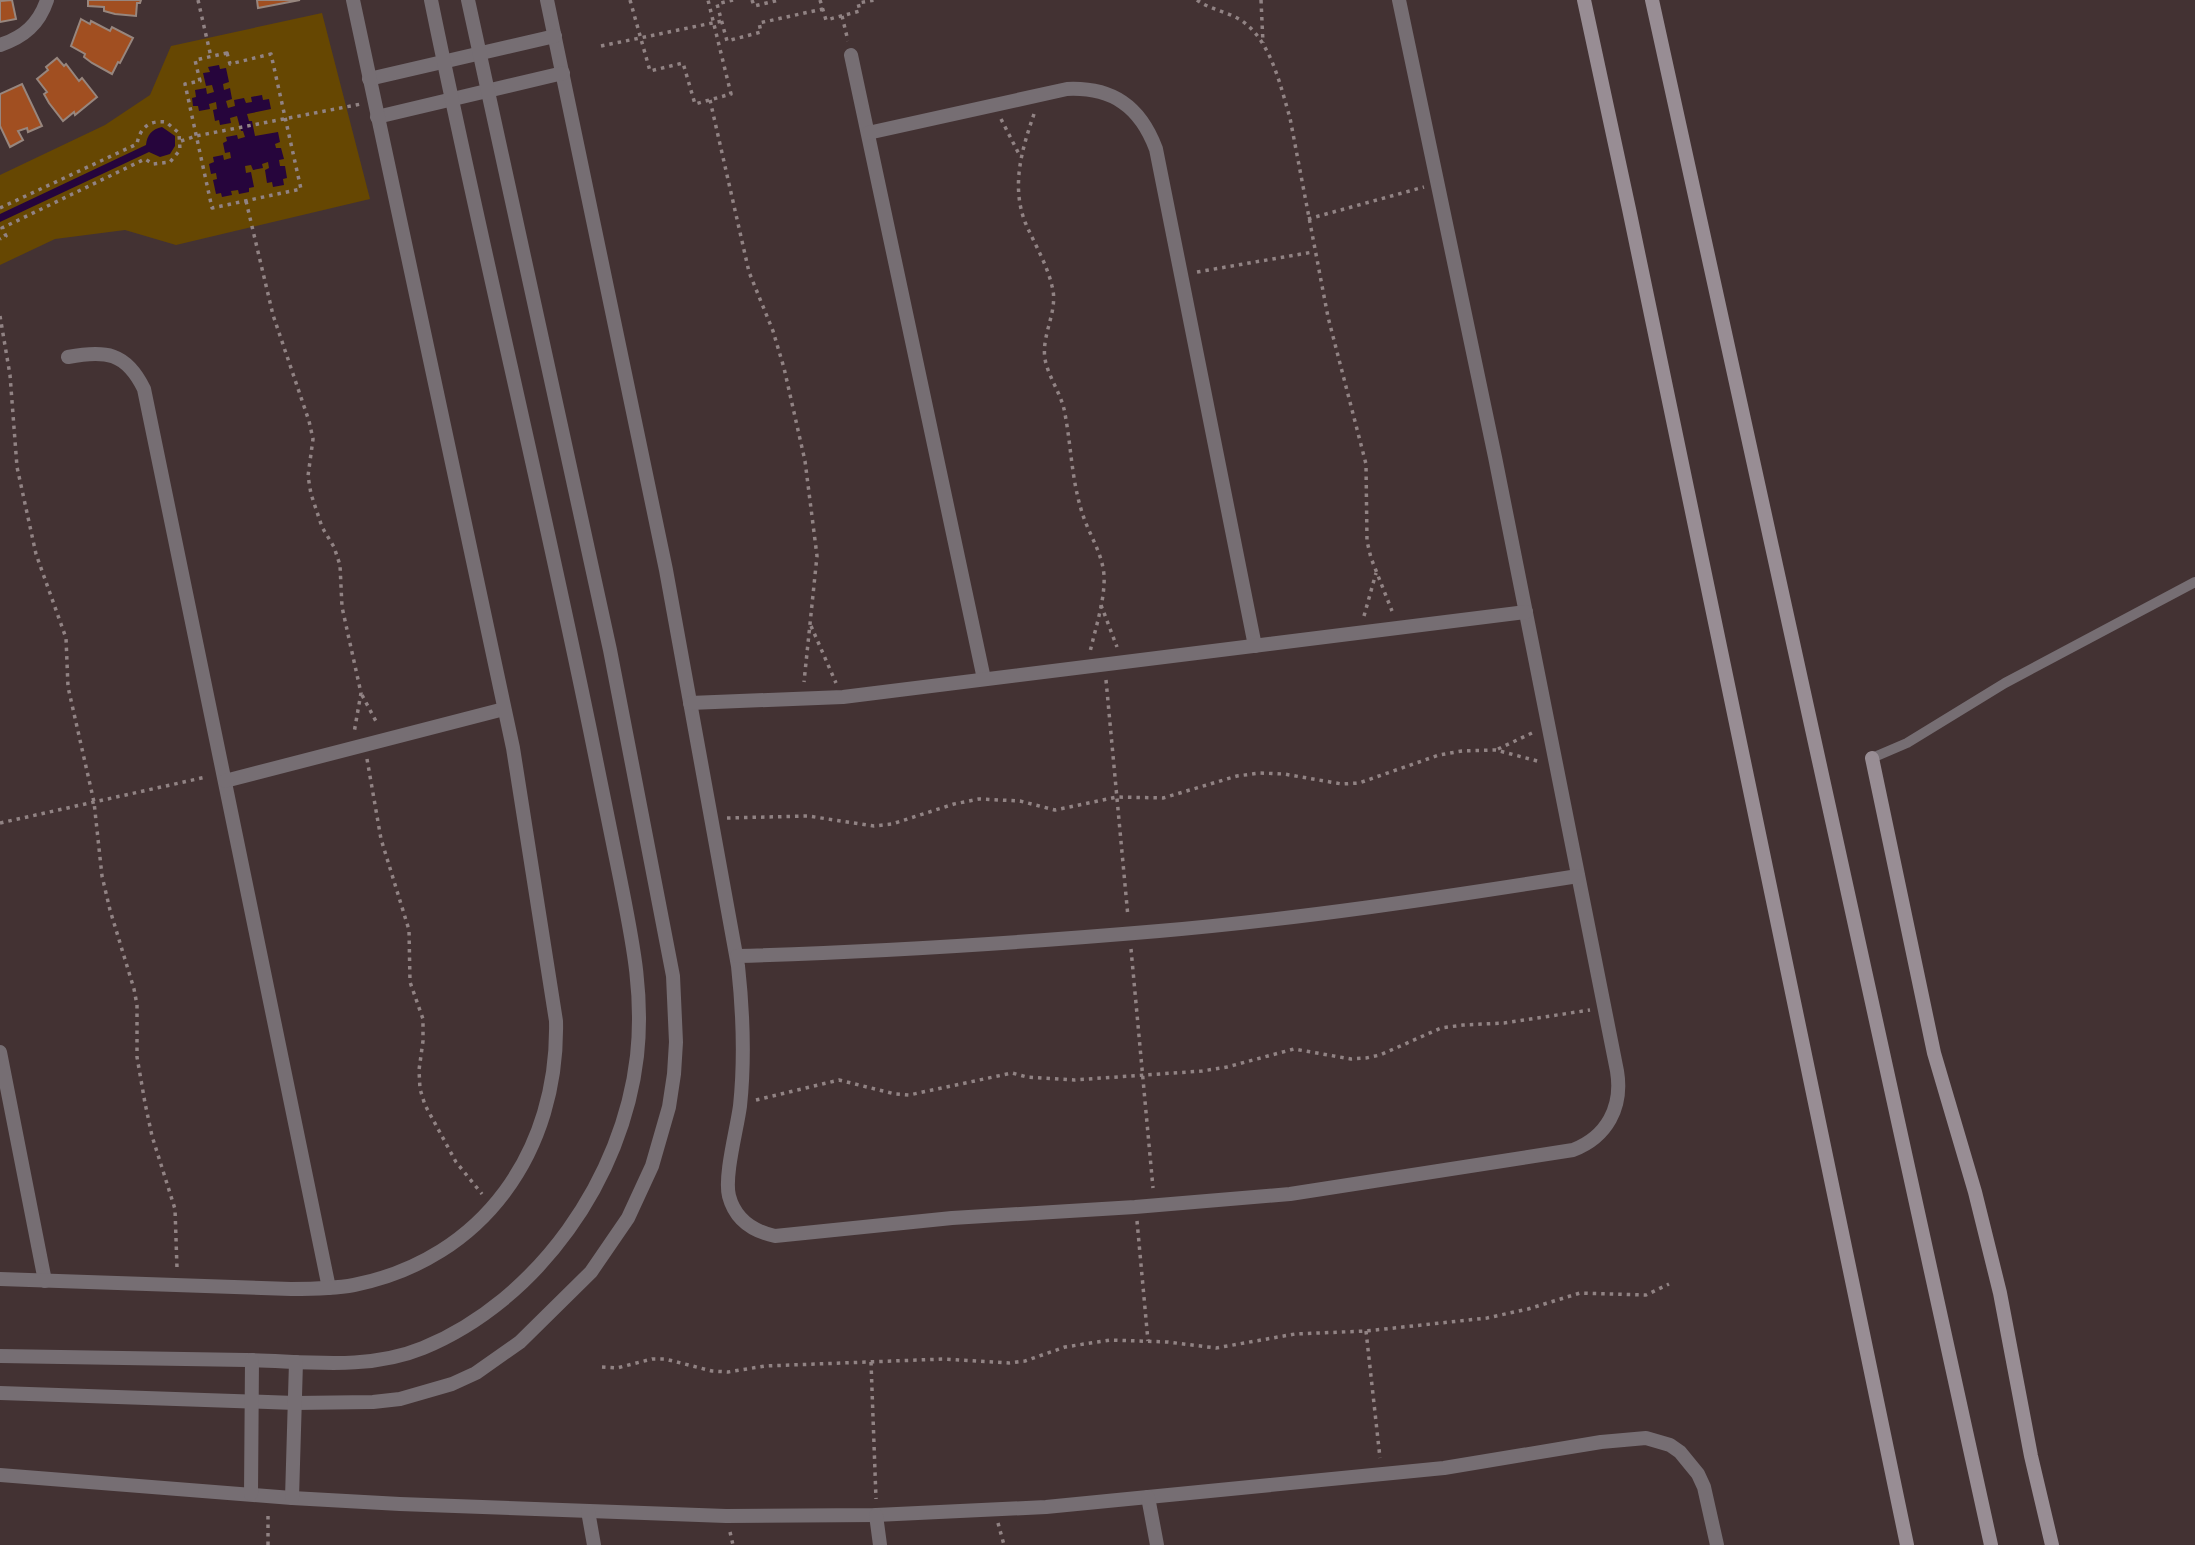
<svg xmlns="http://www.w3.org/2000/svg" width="2195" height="1545" font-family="'Fira Sans Condensed',sans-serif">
<rect width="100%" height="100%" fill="#433233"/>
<!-- green -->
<path fill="#664702" d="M322 13 370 199 176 245 125 230 55 239 0 265V175L105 125 150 95 171 46Z"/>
<!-- water -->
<g fill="#26053c">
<path d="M219 65 220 69 226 68 229 82 223 84 224 90 230 88 232 99 226 101 228 108 235 106 234 100 244 98 246 103 252 102 251 97 262 95 263 100 269 99 271 109 247 114 249 121H252L255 136 278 132 280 142 275 144 276 148H281L284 159 279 160 280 166H285L287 178 283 179 284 185 273 187 272 182 267 183 265 170 269 168 268 162 262 164 263 168 253 170 251 165 245 166 246 173 251 172 254 187 249 188V192L239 194 238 190 231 191 232 195 222 197 221 193 216 194 213 180 217 179 216 173 211 174 209 164 214 162 213 157 223 155 224 160 231 158 230 152 225 153 223 143 227 141 226 137 237 135 238 139 245 137 243 131H241L237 116 230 118 231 123 220 125 219 120 215 121 213 110 217 109 216 102 209 104 210 109 199 111 198 106H193L192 98 196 97 195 90 206 88 207 94 214 92 212 85 206 86 203 73 210 72 208 67Z"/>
<path d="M162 127 175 136V146L170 154 160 157 149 152 0 222V214L146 145C147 135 152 129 162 127Z"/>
</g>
<!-- building -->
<g fill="#a14f21" stroke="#97867e" stroke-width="2">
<path d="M12 0 16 19 0 22V1Z"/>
<path d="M88 0H141L140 3H137L136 16 115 14 104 11V7L88 6Z"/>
<path d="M257 0H300L258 8Z"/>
<path d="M81 19 90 24 91 21 110 31 112 27 133 38 120 63 118 62 112 74 92 63 84 57 85 54 71 46Z"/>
<path d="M57 58 64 66 66 64 79 81 82 78 97 97 75 115 74 112 63 121 49 103 44 94 47 92 37 79 48 70 46 67Z"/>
<path d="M22 84 42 126 28 132 27 128 18 131 23 140 10 147 0 126V94Z"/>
</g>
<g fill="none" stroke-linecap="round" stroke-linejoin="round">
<!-- path -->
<g stroke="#918384" stroke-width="3.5" stroke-dasharray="3.5 5" stroke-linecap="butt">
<path d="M198 0 211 57"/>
<path d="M630 0 650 71 683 63 695 104 731 94 708 0"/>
<path d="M733 0 717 4 727 41 761 32 759 23 823 9"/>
<path d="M752 0 754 6 779 0"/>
<path d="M820 0 826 20 860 11 858 3 875 0"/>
<path d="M1197 0C1212 11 1232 12 1246 24 1272 45 1281 88 1290 118L1328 317 1366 464 1367 541 1371 558 1392 611"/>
<path d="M1261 0 1263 43"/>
<path d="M842 16 848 41"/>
<path d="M601 46 722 21"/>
<path d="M227 53 230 64 271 54 301 189 212 208 185 84 200 81 195 60Z"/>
<path d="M710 100 749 272 773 331 784 368 805 461 817 556 804 682"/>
<path d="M1034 114C1022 149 1011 185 1025 222 1034 243 1047 264 1052 286 1059 311 1041 334 1045 359 1048 376 1060 392 1064 409 1071 442 1071 476 1081 509 1088 535 1106 556 1104 584 1103 606 1095 630 1090 652"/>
<path d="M1001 119 1020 156"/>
<path d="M181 141 196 136 361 104"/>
<path d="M246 201 273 315 309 421 313 439 308 476 311 494 322 527 334 547 340 565 342 607 361 693 354 733"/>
<path d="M0 208 137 144C140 127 150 120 166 122L179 133 180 150 170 162 153 164 145 159 2 228 6 236 0 239"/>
<path d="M1308 219 1424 187"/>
<path d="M1197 272 1313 252"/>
<path d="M0 316 10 375 17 467 36 554 66 638 68 687 94 802 102 876 110 910 134 989 137 1005V1057L145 1103 152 1136 175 1209 177 1268"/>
<path d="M1101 605 1117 647"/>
<path d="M1364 616 1376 573"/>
<path d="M811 626 836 683"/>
<path d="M1106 680 1128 917"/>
<path d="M362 695 378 725"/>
<path d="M1498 749 1532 733"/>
<path d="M367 759 381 839 409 930 410 982 423 1019V1041L419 1070 420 1089 425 1105 456 1162 482 1194"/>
<path d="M727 818 808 816 874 826 892 824 954 804 979 799 1020 801 1055 810 1117 797 1163 798 1237 776 1260 773 1284 774 1342 784 1359 783 1439 755 1462 751 1496 750 1541 762"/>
<path d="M0 823 206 777"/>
<path d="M1131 949 1153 1188"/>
<path d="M756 1100 839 1080 895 1094 909 1095 1012 1073 1027 1077 1074 1080 1202 1071 1227 1067 1294 1049 1351 1059 1366 1058 1380 1055 1441 1028 1463 1025 1504 1023 1590 1010"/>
<path d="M1137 1221 1148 1341"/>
<path d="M1366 1331 1380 1458"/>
<path d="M871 1362 876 1499"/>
<path d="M602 1367 617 1368 652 1359H665L712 1371 728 1372 765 1366 944 1359 1009 1363 1025 1361 1065 1347 1110 1340 1168 1342 1216 1348 1295 1334 1366 1331 1487 1318 1528 1309 1580 1293 1646 1295 1669 1284"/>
<path d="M998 1523 1004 1545"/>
<path d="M730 1532 733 1545"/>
<path d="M268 1545V1512"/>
</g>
<!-- lane -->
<path stroke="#766e73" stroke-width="10" d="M1872 758 1907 743 2005 683 2195 582"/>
<!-- street -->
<g stroke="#766e73" stroke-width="14">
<path d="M547 0 666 570 738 966C743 1012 745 1059 740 1106 737 1129 724 1176 729 1196 735 1219 752 1231 775 1236L952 1218 1135 1207 1290 1194 1573 1150C1607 1137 1623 1107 1617 1071L1495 457 1399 0"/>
<path d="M0 45C24 37 39 24 47 0"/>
<path d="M851 55 984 679"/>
<path d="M369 79 555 36"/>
<path d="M377 117 563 73"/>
<path d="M868 133 1067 89C1112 87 1140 106 1156 149L1255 646"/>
<path d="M68 357C105 350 126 352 144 389L329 1288"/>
<path d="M690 703 843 697 1526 612"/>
<path d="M225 781 504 709"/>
<path d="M737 956C878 952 1018 943 1159 931 1299 919 1439 898 1578 876"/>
<path d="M0 1052 45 1281"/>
<path d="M0 1279 291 1289C312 1289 333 1289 354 1285 484 1259 559 1150 556 1021L513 748 353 0"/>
<path d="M0 1356C82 1358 164 1359 246 1360 305 1361 367 1371 423 1348 539 1300 623 1178 637 1056 644 993 632 939 620 878 610 829 600 779 590 730 540 486 481 244 431 0"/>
<path d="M0 1393 295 1403 373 1402 400 1399 452 1384 476 1373 520 1342 591 1272 628 1218 652 1166 669 1107 674 1074 676 1042 673 976 610 650 468 0"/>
<path d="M0 1475 292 1498 400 1504 726 1516 876 1515 1046 1507 1444 1468 1601 1442 1646 1438 1670 1445 1680 1452 1698 1474 1704 1487 1717 1545"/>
<path d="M251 1494 252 1360"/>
<path d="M1148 1497 1157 1545"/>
<path d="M292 1498 296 1362"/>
<path d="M588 1511 594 1545"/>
<path d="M876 1515 880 1545"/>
</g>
<!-- secondary -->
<g stroke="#988d94" stroke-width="14">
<path d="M1584 0 1629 209 1907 1545"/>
<path d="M1652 0 1991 1545"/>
<path d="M1872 758 1934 1053 1975 1192 2000 1293 2031 1456 2052 1545"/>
</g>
</g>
</svg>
